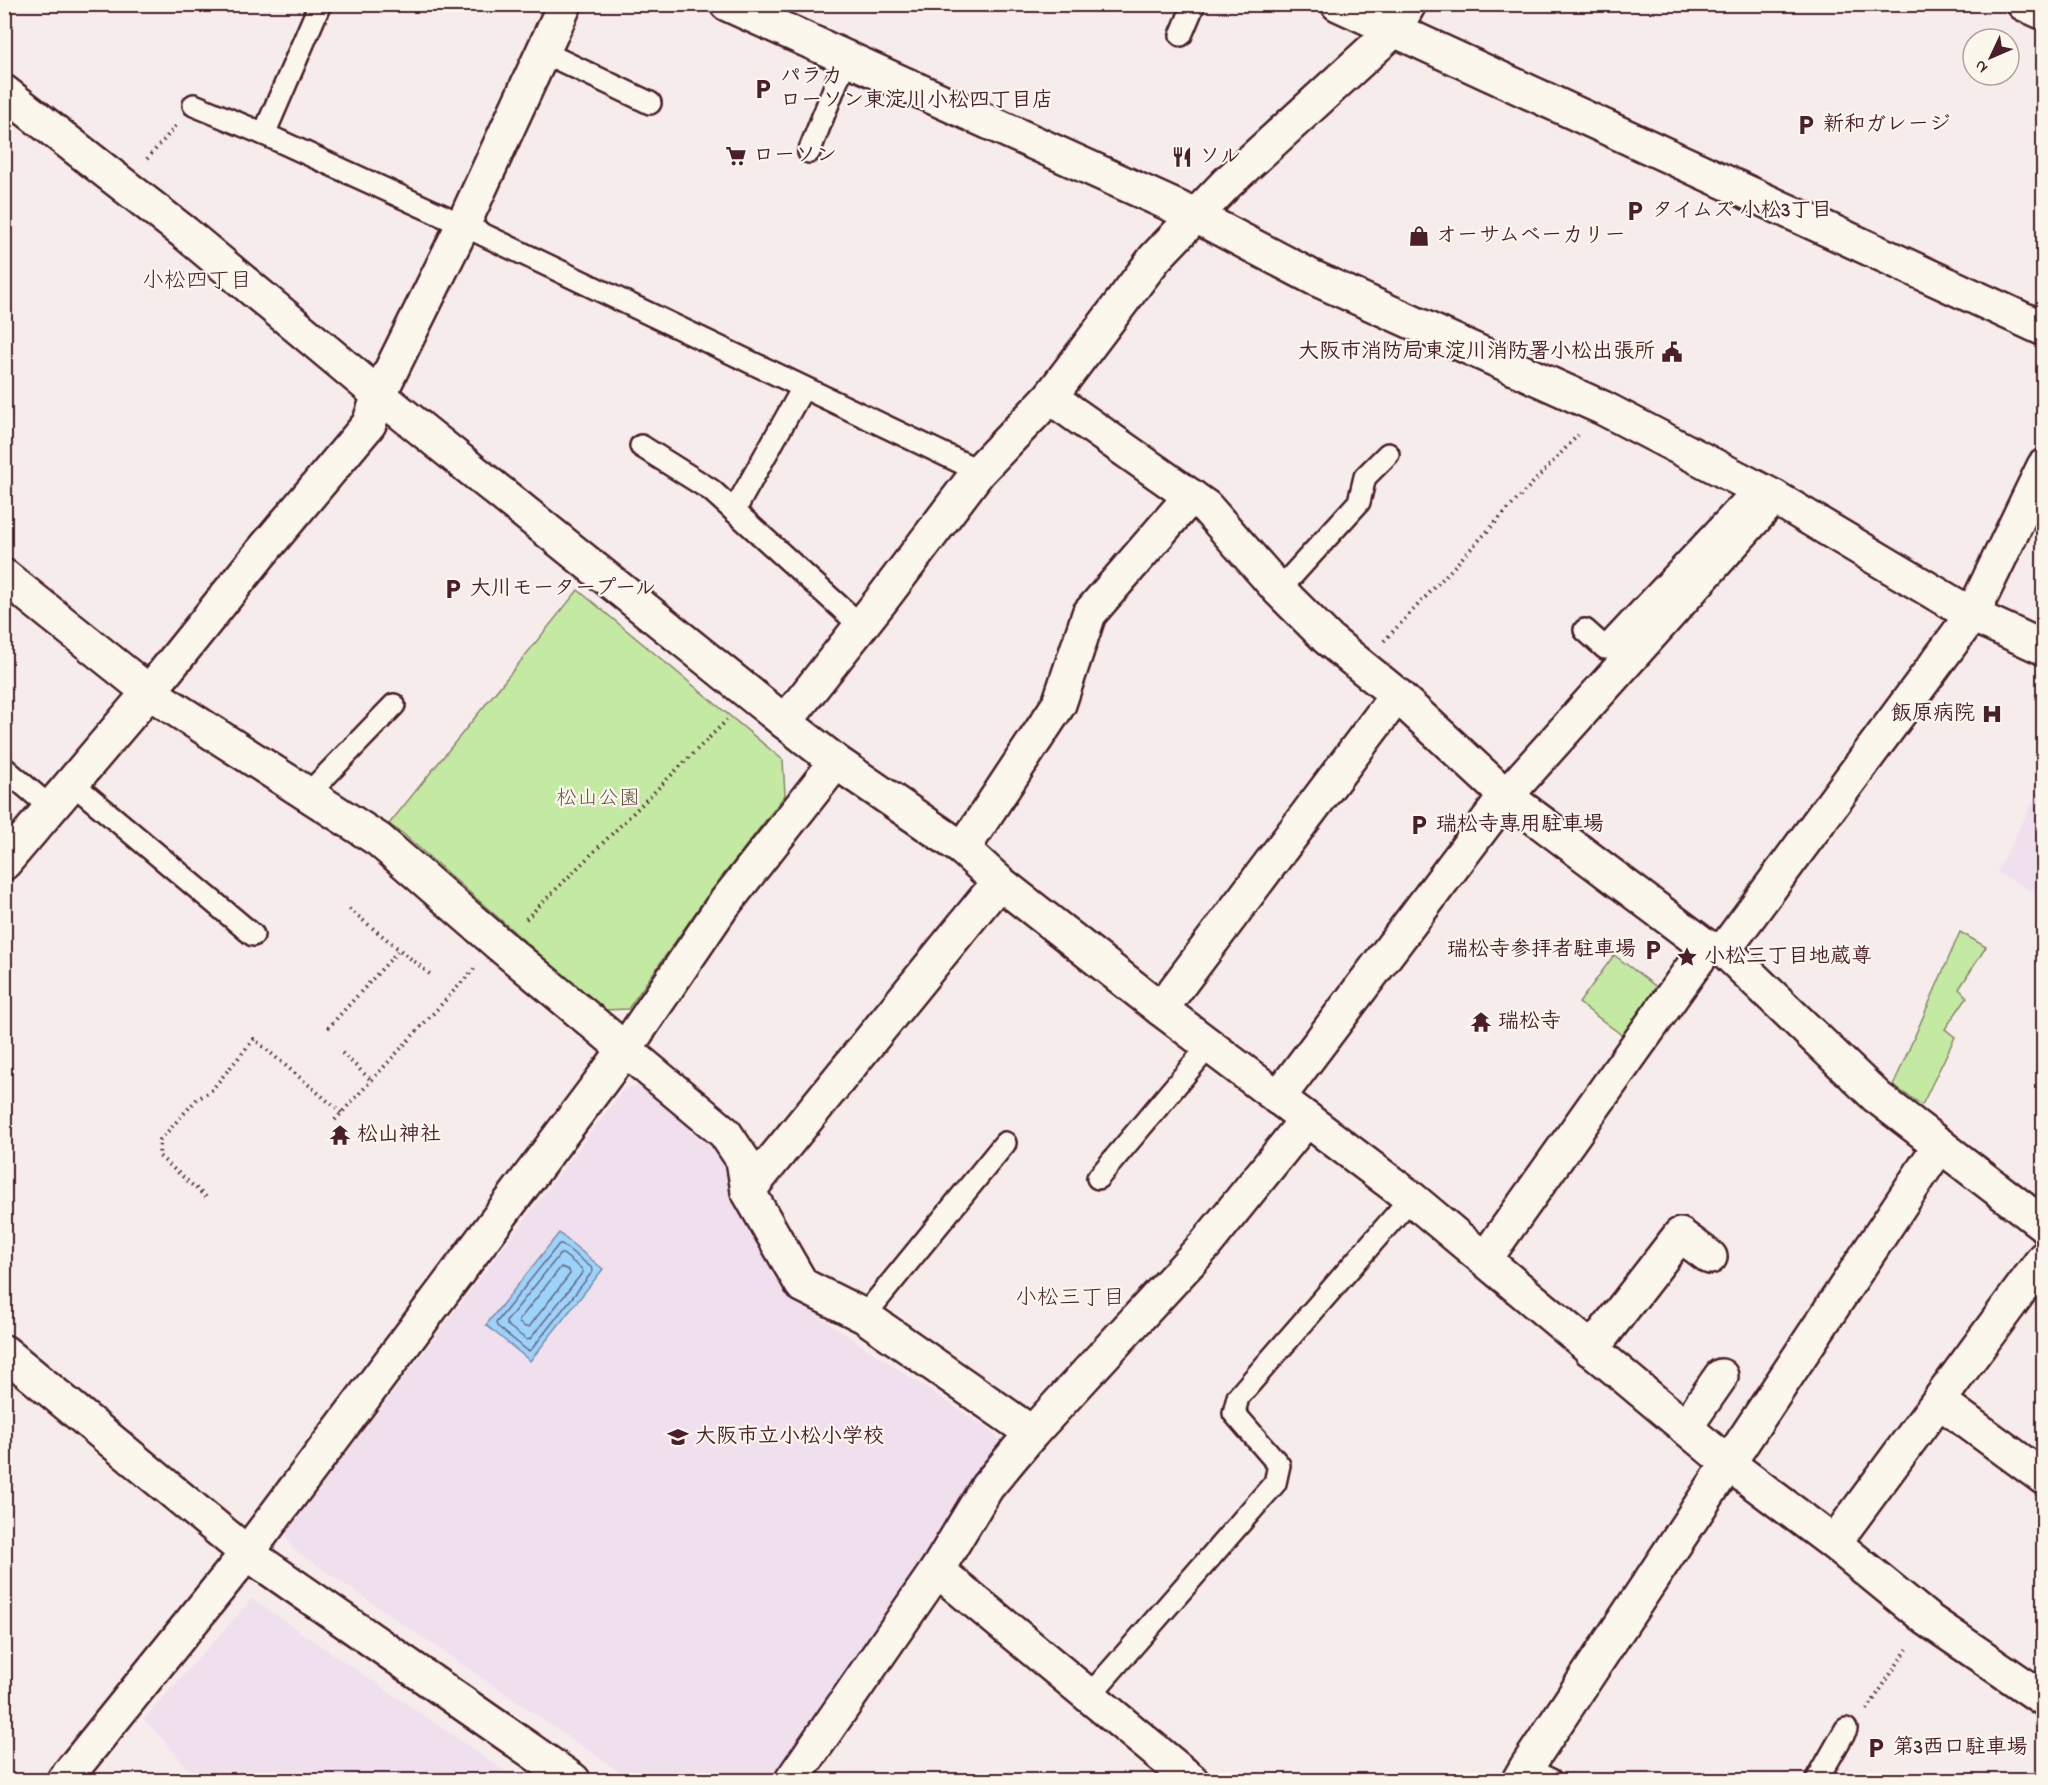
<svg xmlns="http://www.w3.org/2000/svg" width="2048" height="1785" font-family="'Indie Flower','Klee One',sans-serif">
<rect width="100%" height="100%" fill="#f6ecec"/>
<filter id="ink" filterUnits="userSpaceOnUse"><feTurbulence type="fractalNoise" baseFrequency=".0167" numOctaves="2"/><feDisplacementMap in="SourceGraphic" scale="12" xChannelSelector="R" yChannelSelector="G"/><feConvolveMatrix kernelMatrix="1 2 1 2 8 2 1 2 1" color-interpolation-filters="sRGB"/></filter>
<g filter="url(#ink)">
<!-- built -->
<g fill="#f0dfec">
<path d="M2043 782 2044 897H2043L1997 872Z"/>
<path d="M644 1085 689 1119 714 1146 788 1296 991 1431 1003 1444 771 1780H632L293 1549 286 1533 625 1088Z"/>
<path d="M252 1599 518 1780H199L144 1719Z"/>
</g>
<!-- green -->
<g fill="#c4e9a3" stroke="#878467" stroke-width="1.5">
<path d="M578 590 783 760 785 795 703 902 628 1009 603 1010 402 833 389 824Z"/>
<path d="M1960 932 1986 947 1959 989 1967 997 1945 1029 1955 1037 1922 1105 1893 1086Z"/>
<path d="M1614 955 1662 991 1627 1039 1579 1003Z"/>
</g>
<!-- water -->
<path fill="#9cd3fb" stroke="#7b8ba8" stroke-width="1.5" d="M559 1233 603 1269 530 1361 486 1325Z"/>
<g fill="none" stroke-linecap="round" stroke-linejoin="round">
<!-- shore -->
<g stroke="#6b677e" stroke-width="1.5">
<path d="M559 1244H562L592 1268 593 1271 531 1350 528 1351 497 1326 496 1323Z"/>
<path d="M560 1254H563L582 1269 583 1272 530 1339 527 1340 507 1325 506 1322Z"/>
<path d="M561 1267 569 1270 570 1274 529 1327H525L519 1323V1320Z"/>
</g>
<!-- lane casing -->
<g stroke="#4a1f2b" stroke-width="26">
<g id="lane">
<path d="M1181 35 1194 4"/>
<path d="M543 52 650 103"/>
<path d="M194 105 264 134 463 225 979 471"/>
<path d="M264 134 320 4"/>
<path d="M809 152 846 58"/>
<path d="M641 446 711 490 861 626"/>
<path d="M734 511 803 388"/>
<path d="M1279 590 1359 502 1365 477 1388 454"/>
<path d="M1585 630 1605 648 1756 487"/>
<path d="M4 768 51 808"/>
<path d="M72 783 253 935"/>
<path d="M307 795 394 705"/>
<path d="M1098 1178 1209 1046"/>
<path d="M864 1316 1005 1143"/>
<path d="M1089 1696 1275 1483 1279 1465 1234 1413 1238 1397 1411 1198"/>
<path d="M1526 1768 1551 1780"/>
<path d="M1817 1780 1846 1729"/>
</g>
</g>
<!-- street casing -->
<g stroke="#4a1f2b" stroke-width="38">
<g id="street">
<path d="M1338 4 2044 329"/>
<path d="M2024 4 2044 13"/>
<path d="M4 92 185 233 379 395 785 722 836 762 963 849 999 882 1161 1009 1411 1198 1729 1464 1834 1543 1927 1619 2044 1699"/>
<path d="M1050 397 1206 507 1279 590 1328 639 1397 695 1506 796 1707 947 1724 950 1877 1097 2044 1225"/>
<path d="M4 576 149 692 379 840 500 945 725 1133 743 1160 748 1191 802 1285 864 1316 1032 1433"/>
<path d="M785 722 883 598 979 471 1050 397 1155 258 1227 183 1394 30 1409 4"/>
<path d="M963 849 1059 704 1089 614 1191 496"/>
<path d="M4 863 149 692 260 554 369 424 379 395 463 225 565 4"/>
<path d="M1724 950 1972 615 2044 466"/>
<path d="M1161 1009 1397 695"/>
<path d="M1278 1098 1506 796 1774 497"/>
<path d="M748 1191 999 882"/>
<path d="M1485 1259 1707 947"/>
<path d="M1591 1350 1680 1235 1710 1257"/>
<path d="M4 1352 247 1553 573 1780"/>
<path d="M1939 1401 2044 1478"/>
<path d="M1685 1428 1721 1376"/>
<path d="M1834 1543 2044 1258"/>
<path d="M937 1570 1191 1780"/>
<path d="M64 1780 247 1553 626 1048 721 908 836 762"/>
<path d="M792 1780 937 1570 987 1487 1032 1433 1205 1245 1307 1119"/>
<path d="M1519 1780 1526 1768 1940 1145"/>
</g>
</g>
<!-- secondary casing -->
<g stroke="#4a1f2b" stroke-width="38">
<path id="secondary" d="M727 4 1194 215 1314 278 1603 408 1774 497 1972 615 2044 648"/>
</g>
<!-- path -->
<g stroke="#4a1f2b" stroke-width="4" stroke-dasharray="1.5 4.5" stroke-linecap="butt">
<path d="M147 159 176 126"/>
<path d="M1384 641 1578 435"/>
<path d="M349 909 431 975"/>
<path d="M526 919 727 720"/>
<path d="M328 1028 399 950"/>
<path d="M342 1053 372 1081"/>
<path d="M335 1120 475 968"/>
<path d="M206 1197 159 1156 160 1140 197 1099 210 1092 254 1039 342 1113"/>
<path d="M1867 1710 1907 1649"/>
</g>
<!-- lane -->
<use href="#lane" stroke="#fbf7ec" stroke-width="21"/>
<!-- street -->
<use href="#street" stroke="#fbf7ec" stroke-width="33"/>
<!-- secondary -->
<use href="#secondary" stroke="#fbf7ec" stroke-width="33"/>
</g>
</g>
<!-- icons -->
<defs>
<g id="parking-bare" transform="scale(1.62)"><path d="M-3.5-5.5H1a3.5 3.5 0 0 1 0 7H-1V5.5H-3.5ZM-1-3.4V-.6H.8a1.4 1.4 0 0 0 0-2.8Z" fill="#4a1f2b" stroke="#fbf7ec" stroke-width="2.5" paint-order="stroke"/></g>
<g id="supermarket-bare" transform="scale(1.62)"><path d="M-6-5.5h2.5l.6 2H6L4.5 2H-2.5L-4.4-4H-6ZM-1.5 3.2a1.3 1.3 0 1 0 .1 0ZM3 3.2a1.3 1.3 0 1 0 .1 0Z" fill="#4a1f2b" stroke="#fbf7ec" stroke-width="2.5" paint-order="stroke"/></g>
<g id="restaurant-bare" transform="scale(1.62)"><path d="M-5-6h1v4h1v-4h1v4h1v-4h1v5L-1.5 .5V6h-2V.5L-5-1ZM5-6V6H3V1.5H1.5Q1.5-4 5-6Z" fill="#4a1f2b" stroke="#fbf7ec" stroke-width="2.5" paint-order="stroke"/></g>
<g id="shop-bare" transform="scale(1.62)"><path d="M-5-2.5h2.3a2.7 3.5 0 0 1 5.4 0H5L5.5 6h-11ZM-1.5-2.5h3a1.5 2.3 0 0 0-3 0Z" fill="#4a1f2b" stroke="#fbf7ec" stroke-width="2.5" paint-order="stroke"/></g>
<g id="civic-bare" transform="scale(1.62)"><path d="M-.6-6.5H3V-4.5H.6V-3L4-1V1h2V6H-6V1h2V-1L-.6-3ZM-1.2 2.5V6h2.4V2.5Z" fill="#4a1f2b" stroke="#fbf7ec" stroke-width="2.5" paint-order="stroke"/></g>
<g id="hospital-bare" transform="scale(1.62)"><path d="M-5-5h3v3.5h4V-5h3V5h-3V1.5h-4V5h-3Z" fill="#4a1f2b" stroke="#fbf7ec" stroke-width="2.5" paint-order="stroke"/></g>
<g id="sight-bare" transform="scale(1.62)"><path d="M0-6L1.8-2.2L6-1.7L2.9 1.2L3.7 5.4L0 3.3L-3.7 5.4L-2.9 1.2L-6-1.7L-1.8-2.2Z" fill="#4a1f2b" stroke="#fbf7ec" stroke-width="2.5" paint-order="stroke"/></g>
<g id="temple-bare" transform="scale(1.62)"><path d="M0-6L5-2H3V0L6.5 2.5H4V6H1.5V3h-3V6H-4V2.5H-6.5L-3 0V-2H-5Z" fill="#4a1f2b" stroke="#fbf7ec" stroke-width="2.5" paint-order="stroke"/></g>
<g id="school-bare" transform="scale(1.62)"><path d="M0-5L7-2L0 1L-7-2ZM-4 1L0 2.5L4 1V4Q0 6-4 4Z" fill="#4a1f2b" stroke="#fbf7ec" stroke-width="2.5" paint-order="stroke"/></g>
</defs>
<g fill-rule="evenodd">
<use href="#parking-bare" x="763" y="89"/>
<use href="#parking-bare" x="1806" y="125"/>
<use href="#supermarket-bare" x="736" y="156"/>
<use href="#restaurant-bare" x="1182" y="157"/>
<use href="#parking-bare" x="1635" y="211"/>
<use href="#shop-bare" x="1419" y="236"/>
<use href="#civic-bare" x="1672" y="352"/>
<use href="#parking-bare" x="453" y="589"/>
<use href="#hospital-bare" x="1992" y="714"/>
<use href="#parking-bare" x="1419" y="825"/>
<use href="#parking-bare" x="1653" y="950"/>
<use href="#sight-bare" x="1687" y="957"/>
<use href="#temple-bare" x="1481" y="1022"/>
<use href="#temple-bare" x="340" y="1135"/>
<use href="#school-bare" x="678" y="1437"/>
<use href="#parking-bare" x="1876" y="1748"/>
</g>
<g text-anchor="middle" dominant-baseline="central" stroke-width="4.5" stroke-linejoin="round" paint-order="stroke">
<!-- poi labels -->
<g font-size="21" font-weight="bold" fill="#4a1f2b" stroke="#fbf7ec" text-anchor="start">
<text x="780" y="77">パラカ<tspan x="780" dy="24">ローソン東淀川小松四丁目店</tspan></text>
<text x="1823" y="125">新和ガレージ</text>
<text x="753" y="156">ローソン</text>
<text x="1199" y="157">ソル</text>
<text x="1652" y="211">タイムズ 小松3丁目</text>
<text x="1436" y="236">オーサムベーカリー</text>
<text x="1655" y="352" text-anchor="end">大阪市消防局東淀川消防署小松出張所</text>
<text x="470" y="589">大川モータープール</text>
<text x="1975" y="714" text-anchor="end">飯原病院</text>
<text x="1436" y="825">瑞松寺専用駐車場</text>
<text x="1636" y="950" text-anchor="end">瑞松寺参拝者駐車場</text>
<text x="1704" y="957">小松三丁目地蔵尊</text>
<text x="1498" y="1022">瑞松寺</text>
<text x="357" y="1135">松山神社</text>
<text x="695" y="1437">大阪市立小松小学校</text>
<text x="1893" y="1748">第3西口駐車場</text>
</g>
<!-- park labels -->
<g font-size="21" fill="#685249" stroke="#fbf7ec">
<text x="598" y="799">松山公園</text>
</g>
<!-- neighbourhood labels -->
<g font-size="22" fill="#4a1f2b" stroke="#fbf7ec">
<text x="197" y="282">小松四丁目</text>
<text x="1070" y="1299">小松三丁目</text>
</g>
</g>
<!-- margin -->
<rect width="2048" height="1785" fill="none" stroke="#fbf7ec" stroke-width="24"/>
<rect x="12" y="12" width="2024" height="1761" fill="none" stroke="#4a1f2b" stroke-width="2" filter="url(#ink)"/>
<!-- north arrow -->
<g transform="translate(1991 57) rotate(226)"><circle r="28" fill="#fbf7ec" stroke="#b4a19f" stroke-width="1.5"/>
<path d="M0-4.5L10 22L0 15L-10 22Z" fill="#4a1f2b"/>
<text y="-9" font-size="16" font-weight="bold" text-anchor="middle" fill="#4a1f2b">N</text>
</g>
</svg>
